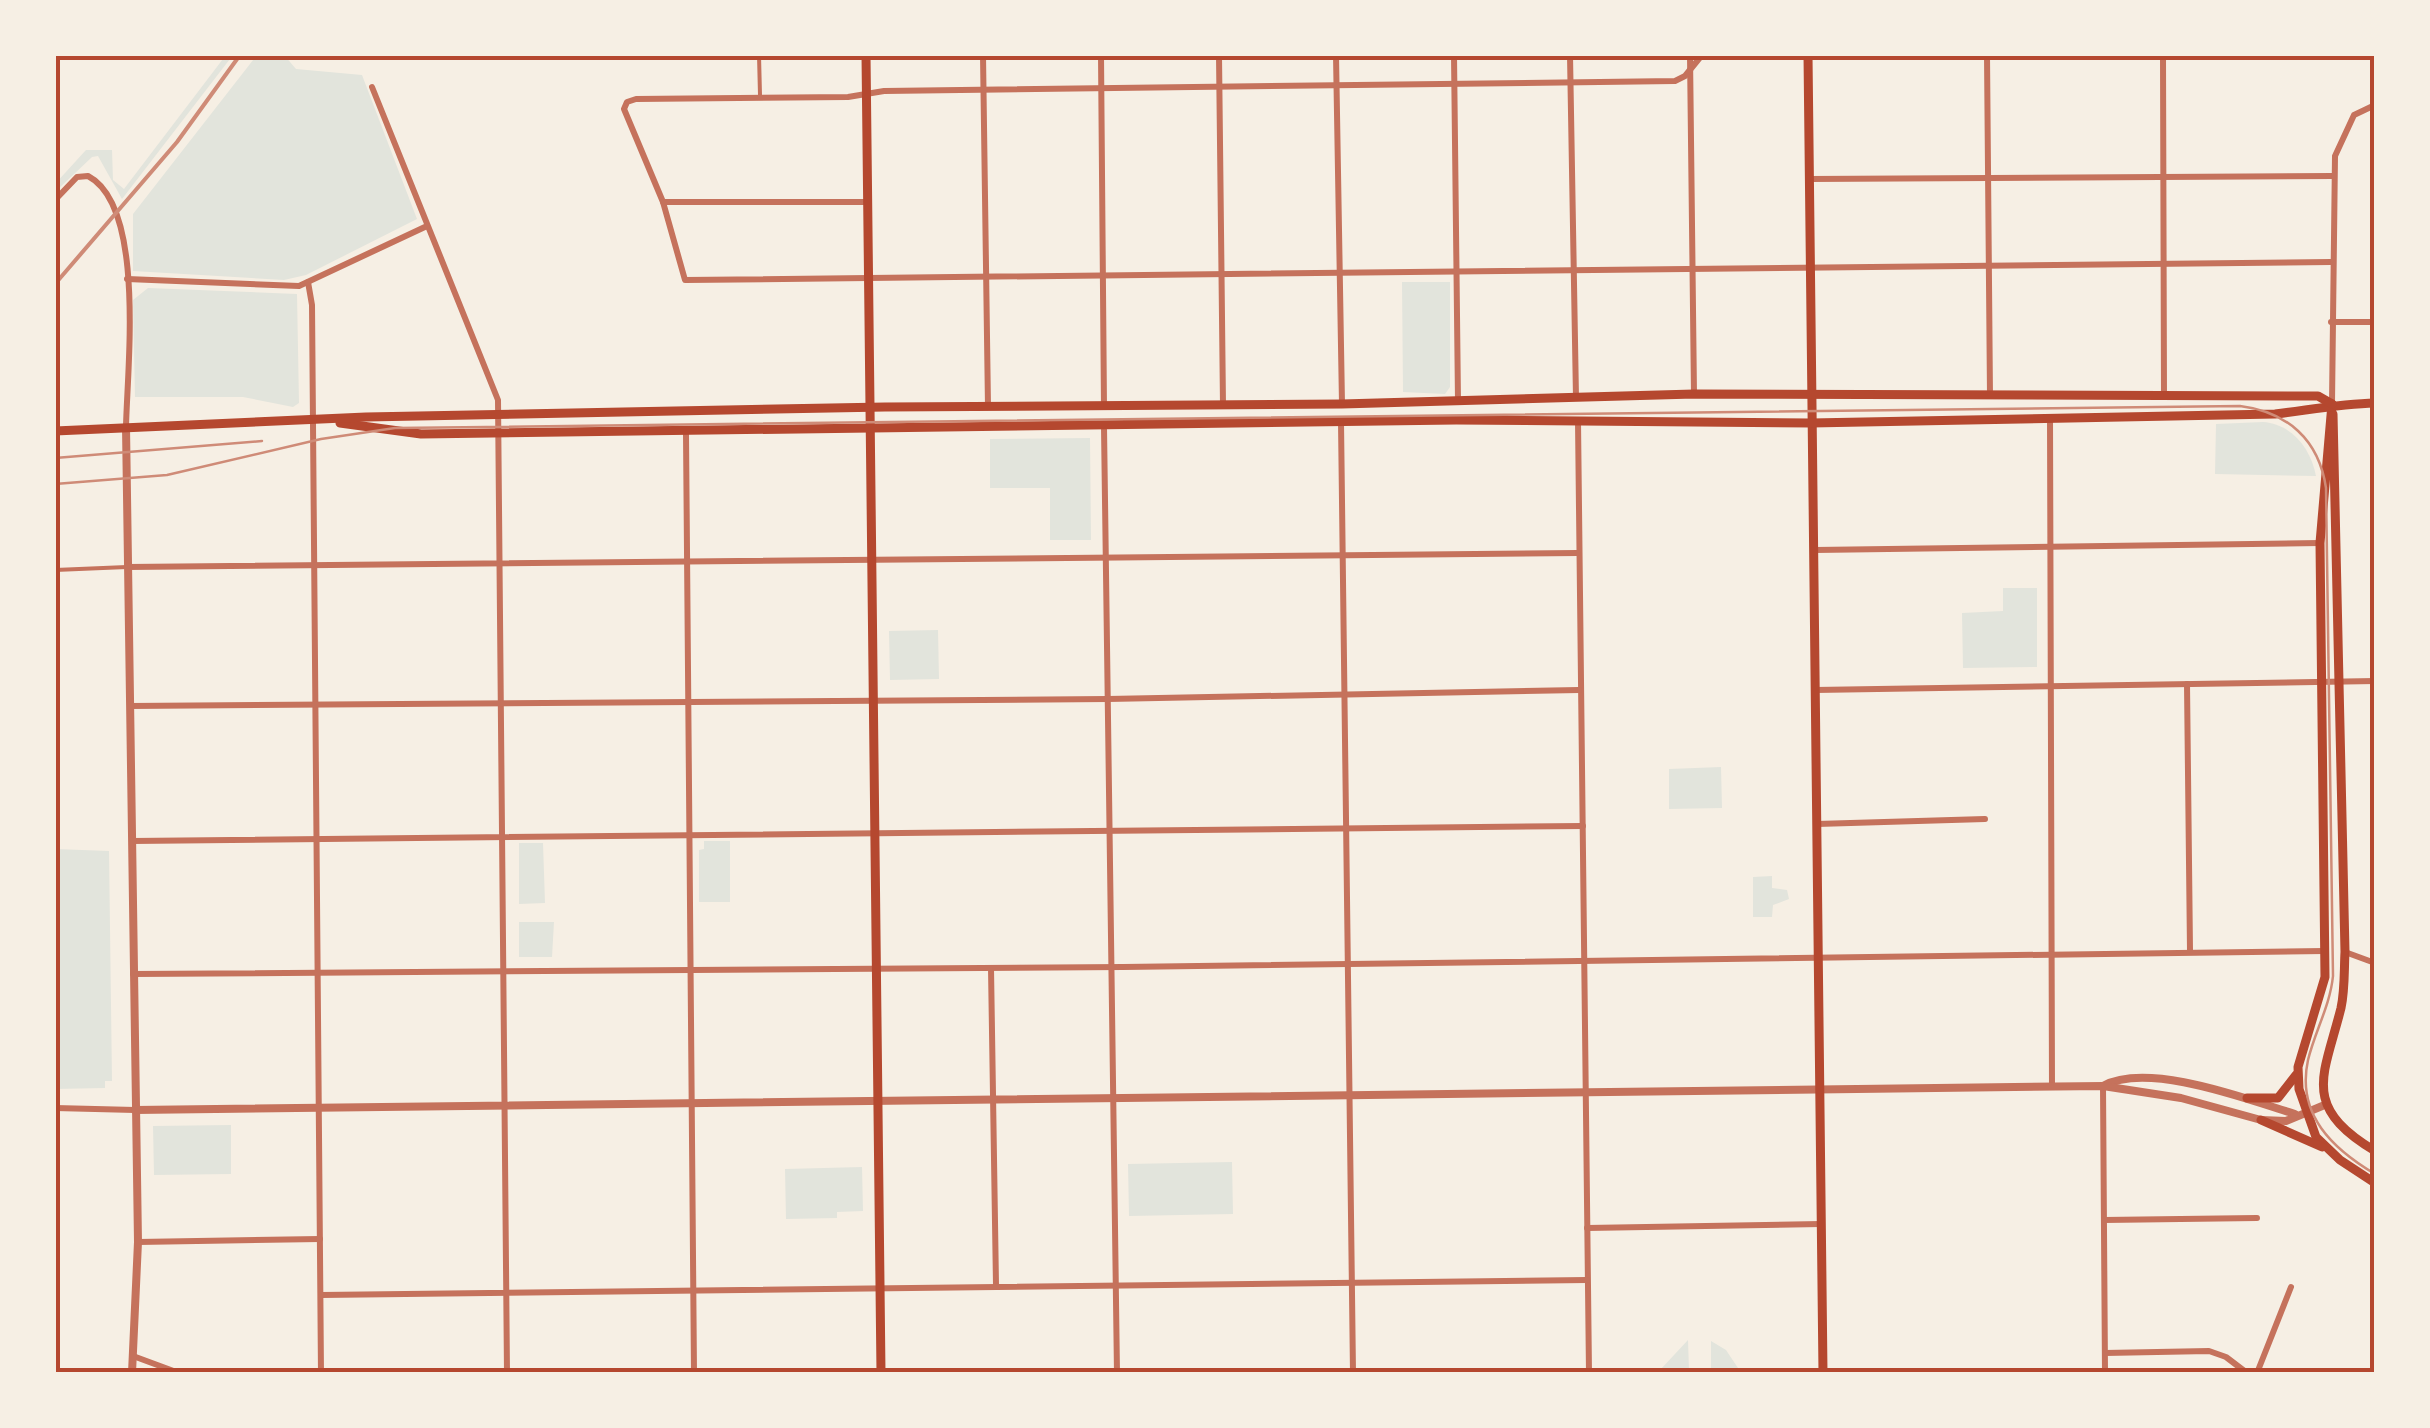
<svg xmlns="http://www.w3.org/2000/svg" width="2430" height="1428" font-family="Jost,sans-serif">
<rect width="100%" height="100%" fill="#f6efe4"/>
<!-- green -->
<g fill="#e2e4dc">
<path d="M226 55H233L122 199 98 156 92 157 55 192V184L86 150H112L113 180 124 189Z"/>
<path d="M257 55H284L296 69 362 75 417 219 306 275 284 280 133 271V214Z"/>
<path d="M1402 282H1450V387L1445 394 1403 392Z"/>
<path d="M148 288 297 294 299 403 293 407 243 397H135L133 300Z"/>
<path d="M2263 422C2292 424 2311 449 2316 476L2215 474 2216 424Z"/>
<path d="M1090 438 1091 540H1050V488H990V439Z"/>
<path d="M2003 588H2037V667L1963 668 1962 613 2003 611Z"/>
<path d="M938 630 939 679 890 680 889 631Z"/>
<path d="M1721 767 1722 808 1669 809V769Z"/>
<path d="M704 841H730V902H699V850L704 849Z"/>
<path d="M519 843H543L545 903 519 904Z"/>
<path d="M55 849 109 851 112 1081H105V1088L55 1089Z"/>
<path d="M1772 876V888L1787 890 1789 899 1773 905 1772 917H1753V877Z"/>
<path d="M519 922H554L552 957H519Z"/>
<path d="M231 1125V1174L154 1175 153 1126Z"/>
<path d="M1232 1162 1233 1214 1129 1216 1128 1164Z"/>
<path d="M862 1167 863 1211 837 1212V1218L786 1219 785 1169Z"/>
<path d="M1688 1340 1689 1370H1711V1341L1726 1350 1740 1371 1811 1373H1603L1660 1370Z"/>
</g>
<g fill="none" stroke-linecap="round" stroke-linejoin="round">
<!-- service -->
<g stroke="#c5725c" stroke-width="4">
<path d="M759 55 760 95"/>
<path d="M55 570 127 567"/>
</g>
<!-- minor -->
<g stroke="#c5725c" stroke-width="6">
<path d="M983 55 988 407"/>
<path d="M1101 55 1104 407"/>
<path d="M1219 55 1223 405"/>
<path d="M1336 55 1342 404"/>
<path d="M1454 55 1458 401"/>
<path d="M1570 55 1576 398"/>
<path d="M1690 55 1694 394"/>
<path d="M1702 55 1685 76 1675 81 884 91 848 97 636 99 627 102 624 109 663 202 685 280 2331 262"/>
<path d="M1987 55 1990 396"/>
<path d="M2163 55 2164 395"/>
<path d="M372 87 498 400 507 1373"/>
<path d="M1810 179 2332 176"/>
<path d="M55 200 77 177 88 176C146 206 127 370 126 427"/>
<path d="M663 202H868"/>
<path d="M127 279 299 286 427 226"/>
<path d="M308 282 312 305 321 1373"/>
<path d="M2331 322H2375"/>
<path d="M2332 403 2335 156 2354 115 2375 105"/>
<path d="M2050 418 2052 1087"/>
<path d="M1578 421 1589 1373"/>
<path d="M1341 422 1353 1373"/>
<path d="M1104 427 1117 1373"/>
<path d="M686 434 694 1373"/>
<path d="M1815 550 2320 543"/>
<path d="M127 567 1578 553"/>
<path d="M2187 684 2190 950"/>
<path d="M1815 690 2375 681"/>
<path d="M130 706 1108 699 1579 690"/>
<path d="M1817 824 1985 819"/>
<path d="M132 841 1583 826"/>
<path d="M2345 952 2375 963"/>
<path d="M991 968 996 1285"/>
<path d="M133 974 1123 967 2324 951"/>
<path d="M2103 1086 2105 1373"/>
<path d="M55 1108 135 1110"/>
<path d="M2104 1220 2257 1218"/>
<path d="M1587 1228 1821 1224"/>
<path d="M138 1242 320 1239"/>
<path d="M321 1295 1587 1280"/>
<path d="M2105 1353 2209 1351 2226 1357 2247 1373"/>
<path d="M133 1356 179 1373"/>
<path d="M2257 1373 2291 1287"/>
</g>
<!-- tertiary -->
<g stroke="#c5725c" stroke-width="8">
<path d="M126 427 138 1242 132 1373"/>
<path d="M2103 1086C2148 1061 2249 1100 2295 1114"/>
<path d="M135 1110 2103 1086 2181 1098 2261 1120 2286 1121 2327 1104"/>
</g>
<!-- secondary -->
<g stroke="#b5482f" stroke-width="9">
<path d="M866 55 881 1373"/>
<path d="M1808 55 1823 1373"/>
<path d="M2332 404 2320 543 2325 977 2298 1067 2299 1089 2316 1137 2340 1160 2375 1183"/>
<path d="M2333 414 2345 952C2344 970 2345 990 2341 1008 2324 1076 2300 1106 2375 1151"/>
<path d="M340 423 421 434 1456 420 1811 423 2275 414C2309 410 2340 404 2375 403"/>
<path d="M55 431 366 417 885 407 1342 404 1694 394 2318 396 2332 404"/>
<path d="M2247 1098H2278L2296 1075"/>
<path d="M2261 1120 2322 1147"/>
</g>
<!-- tram -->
<g stroke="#cf8b77" stroke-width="2.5">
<path d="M55 458 262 441"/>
<path d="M55 484 167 475 321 439 395 428 2240 406C2288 412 2319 440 2326 488L2333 976C2330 1006 2315 1031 2308 1060 2296 1115 2333 1149 2375 1174"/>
</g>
<!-- rail -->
<path stroke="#cf8b77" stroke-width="4" d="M55 284 177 142 240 55"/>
</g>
<!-- border -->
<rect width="2430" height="1428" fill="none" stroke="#f6efe4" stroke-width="115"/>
<rect x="58" y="58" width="2314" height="1312" fill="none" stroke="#b5482f" stroke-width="4"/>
</svg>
